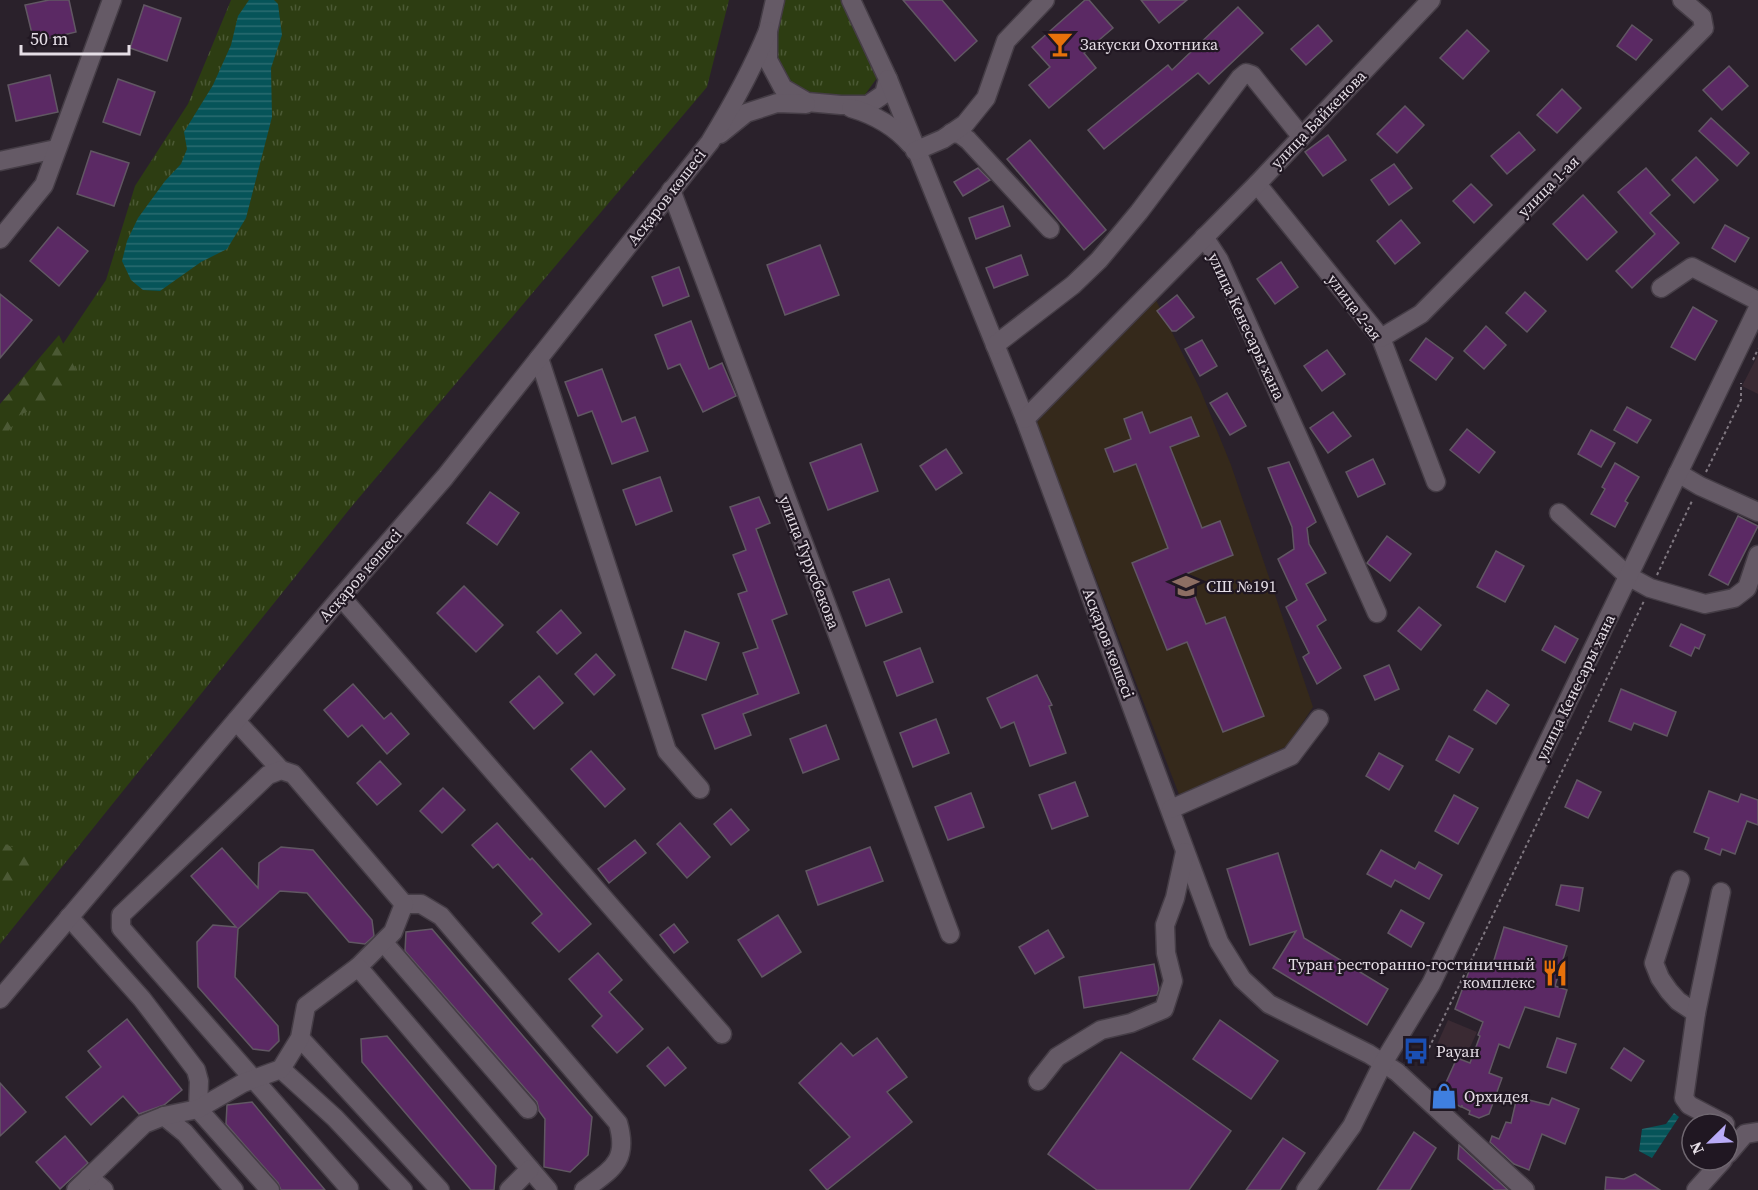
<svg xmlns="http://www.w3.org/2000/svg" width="1758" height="1190" font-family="'Source Serif 4',serif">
<defs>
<pattern id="grass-tufts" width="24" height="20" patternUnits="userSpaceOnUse" patternTransform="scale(1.5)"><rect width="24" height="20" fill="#2d3d12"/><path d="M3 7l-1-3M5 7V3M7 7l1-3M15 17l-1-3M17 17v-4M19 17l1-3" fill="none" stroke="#4b5934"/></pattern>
<pattern id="forest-firs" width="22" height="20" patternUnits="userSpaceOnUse" patternTransform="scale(1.5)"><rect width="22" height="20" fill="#2d3d12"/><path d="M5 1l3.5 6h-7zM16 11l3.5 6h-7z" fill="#4b5934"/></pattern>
<pattern id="water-rules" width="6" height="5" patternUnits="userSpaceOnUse" patternTransform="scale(1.5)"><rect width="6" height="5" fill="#065459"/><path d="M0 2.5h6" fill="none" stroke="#2a6c71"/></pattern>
</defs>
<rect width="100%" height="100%" fill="#2a212b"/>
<!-- commercial -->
<g fill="#3a2a33">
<path d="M1758 355V394L1742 386Z"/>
<path d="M1448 1020 1477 1032 1467 1054 1455 1049 1452 1056 1435 1049Z"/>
</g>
<!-- education -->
<path fill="#35291b" d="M1155 298 1200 389 1231 465 1313 707 1287 746 1180 797 1036 423Z"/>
<!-- grass -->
<g fill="url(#grass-tufts)">
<path d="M231 0H729L707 87 352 506 0 944V430L26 399 106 280 135 186 188 104Z"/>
<path d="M783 0H846L877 78 864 96 809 94 786 81 775 58 776 31Z"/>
</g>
<!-- forest -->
<g fill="url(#forest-firs)">
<path d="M59 335 83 385 20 415 0 443V404Z"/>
<path d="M0 842 42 859 12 898 0 890Z"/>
</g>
<!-- water -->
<g fill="url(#water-rules)">
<path d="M249 0H274L278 4 282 35 271 68 272 117 246 218 227 249 201 262 160 291 143 290 131 280 122 261 127 241 138 218 165 181 181 164 187 149 184 132 213 85 231 45 238 16Z"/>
<path d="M1674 1113 1679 1117 1652 1158 1639 1151 1642 1129 1666 1124Z"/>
</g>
<!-- building -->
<g fill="#5b2964" stroke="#615763" stroke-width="1.5">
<path d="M49 0H69L76 32 34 42 25 5Z"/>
<path d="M903 0H942L977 41 955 61Z"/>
<path d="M1085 0H1089L1113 28 1084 53 1096 68 1049 108 1029 85 1050 67 1032 47Z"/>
<path d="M1141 0H1187L1159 23Z"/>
<path d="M144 5 181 18 167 61 130 48Z"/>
<path d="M1238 7 1263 33 1209 84 1198 73 1104 149 1088 130 1168 65 1172 70Z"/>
<path d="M1318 25 1332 41 1306 65 1291 49Z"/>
<path d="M1632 25 1652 40 1636 60 1617 46Z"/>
<path d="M1467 30 1489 51 1463 79 1440 58Z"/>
<path d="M1729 66 1748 86 1722 110 1703 90Z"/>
<path d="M50 75 58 112 16 121 8 85Z"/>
<path d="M118 79 155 92 140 135 103 122Z"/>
<path d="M1562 89 1581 108 1557 133 1537 115Z"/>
<path d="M1405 106 1424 125 1397 153 1377 134Z"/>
<path d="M1711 118 1749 153 1737 166 1699 131Z"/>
<path d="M1519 132 1535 150 1507 174 1491 156Z"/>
<path d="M1328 135 1346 160 1323 176 1305 152Z"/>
<path d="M1030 140 1106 230 1084 250 1007 159Z"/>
<path d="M91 151 129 163 114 206 77 194Z"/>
<path d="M1696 157 1718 180 1694 203 1672 180Z"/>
<path d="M1394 164 1412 188 1389 205 1371 180Z"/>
<path d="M978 168 990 180 963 196 954 182Z"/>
<path d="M1646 168 1670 195 1650 213 1679 243 1632 288 1616 271 1655 234 1618 192Z"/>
<path d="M1471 184 1492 205 1474 223 1453 201Z"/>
<path d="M1583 195 1617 232 1587 260 1553 224Z"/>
<path d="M1003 206 1010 226 976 239 969 218Z"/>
<path d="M1401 220 1420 243 1395 264 1377 241Z"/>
<path d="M1725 225 1749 238 1735 262 1712 248Z"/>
<path d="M58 227 88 251 59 286 30 261Z"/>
<path d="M820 245 839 295 785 315 767 265Z"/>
<path d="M1021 255 1028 275 994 288 986 268Z"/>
<path d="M1281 262 1298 287 1275 304 1257 279Z"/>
<path d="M679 267 689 296 663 306 652 277Z"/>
<path d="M1525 292 1546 311 1527 332 1506 313Z"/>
<path d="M0 294 32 320 0 358Z"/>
<path d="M1177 295 1194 317 1176 331H1172L1157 311Z"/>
<path d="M1693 307 1717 321 1695 360 1671 347Z"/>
<path d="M691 321 709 369 722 363 736 396 703 412 680 364 668 369 655 335Z"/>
<path d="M1486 326 1506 345 1484 369 1464 351Z"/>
<path d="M1426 338 1453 358 1436 380 1410 360Z"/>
<path d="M1202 340 1217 366 1200 376 1185 349Z"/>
<path d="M1327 350 1345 374 1322 391 1304 366Z"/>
<path d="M602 369 622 422 635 417 648 451 612 464 592 411 578 416 565 382Z"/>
<path d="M1227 393 1246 426 1230 435 1210 403Z"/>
<path d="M1627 407 1651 420 1637 443 1614 430Z"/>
<path d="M1142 412 1150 433 1191 417 1199 436 1170 447 1202 528 1220 521 1233 555 1186 574 1206 624 1225 617 1264 716 1223 732 1187 642 1167 650 1132 563 1168 548 1136 464 1114 472 1105 449 1131 439 1124 419Z"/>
<path d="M1333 412 1351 436 1328 453 1310 428Z"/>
<path d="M1467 429 1495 452 1479 473 1450 450Z"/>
<path d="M1591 430 1615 443 1601 467 1578 454Z"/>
<path d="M861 444 878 491 828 510 810 463Z"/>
<path d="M946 449 962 473 936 490 920 466Z"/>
<path d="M1373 459 1385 484 1358 497 1346 472Z"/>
<path d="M1289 462 1316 522 1307 528 1309 544 1326 573 1306 584 1326 620 1317 626 1341 668 1317 684 1303 657 1309 653 1286 607 1297 600 1278 559 1294 549 1292 527 1268 468Z"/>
<path d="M1615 463 1639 477 1625 501 1628 503 1615 527 1591 514 1605 489 1602 487Z"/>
<path d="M660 477 672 511 636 525 623 490Z"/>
<path d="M490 492 519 513 497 545 467 523Z"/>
<path d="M759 497 770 523 756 529 787 614 772 620 799 693 743 714 751 735 715 749 702 715 758 694 743 653 758 648 738 594 747 591 733 555 746 550 730 507Z"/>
<path d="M1738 516 1758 526 1728 585 1709 575Z"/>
<path d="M1387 536 1411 554 1390 581 1367 563Z"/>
<path d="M1496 551 1524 566 1505 602 1477 587Z"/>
<path d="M889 579 902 612 866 626 853 592Z"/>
<path d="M464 586 503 625 476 652 437 613Z"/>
<path d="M1419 607 1441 625 1421 650 1398 631Z"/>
<path d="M561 610 581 633 557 654 537 632Z"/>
<path d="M1681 624 1705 635 1699 649 1695 647 1691 656 1670 646Z"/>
<path d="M1555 626 1578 639 1565 663 1542 650Z"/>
<path d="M685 631 719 643 706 680 672 668Z"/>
<path d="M920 648 933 682 897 696 884 662Z"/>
<path d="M596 654 615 675 594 695 575 674Z"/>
<path d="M1389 665 1399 689 1375 700 1364 676Z"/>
<path d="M1037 675 1052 705 1049 706 1066 753 1030 766 1014 722 1001 728 987 698Z"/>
<path d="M539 676 563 703 534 729 510 702Z"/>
<path d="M353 684 384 719 391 713 409 734 387 754 362 725 348 737 324 710Z"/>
<path d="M1621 689 1676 712 1667 736 1634 723 1631 730 1609 721Z"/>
<path d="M1487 690 1509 705 1496 724 1474 710Z"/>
<path d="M936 719 949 753 913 767 900 733Z"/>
<path d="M826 725 839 759 803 773 790 739Z"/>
<path d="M1449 736 1473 749 1459 773 1436 760Z"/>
<path d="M591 751 625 789 605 807 571 769Z"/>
<path d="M1379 753 1403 766 1389 790 1366 776Z"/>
<path d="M380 761 401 784 377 805 357 783Z"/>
<path d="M1577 780 1601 792 1588 818 1565 807Z"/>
<path d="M1075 782 1088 816 1052 829 1039 795Z"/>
<path d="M443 788 465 810 442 833 420 811Z"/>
<path d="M1709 791 1738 802 1741 794 1758 800V825L1747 821 1735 854 1722 849 1720 855 1705 849 1709 838 1694 832Z"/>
<path d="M971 793 984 827 948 840 935 807Z"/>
<path d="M1454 795 1478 808 1458 844 1435 831Z"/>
<path d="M731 809 749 830 731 845 714 824Z"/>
<path d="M497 823 530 860 532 858 591 924 559 952 532 923 542 914 498 864 493 868 472 845Z"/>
<path d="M680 823 710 857 687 878 657 844Z"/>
<path d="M635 840 646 853 609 883 598 869Z"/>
<path d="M281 847 313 850 372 920 374 936 365 944 349 942 307 893 280 891 238 929 235 977 278 1026 279 1041 269 1051 253 1049 198 987 197 942 213 925 236 927 191 876 222 848 258 888 259 863Z"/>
<path d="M870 847 883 881 818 905 806 871Z"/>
<path d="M1381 850 1415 869 1419 862 1442 875 1429 899 1395 880 1391 887 1367 874Z"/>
<path d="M1278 853 1304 938 1388 989 1367 1025 1273 968 1296 931 1250 945 1227 869Z"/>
<path d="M1561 885 1583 888 1579 911 1556 905Z"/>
<path d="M1401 910 1424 923 1411 947 1388 933Z"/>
<path d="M778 915 801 952 762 977 738 940Z"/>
<path d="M674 924 688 942 674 953 660 935Z"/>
<path d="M1504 927 1567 946 1555 986 1567 990 1559 1017 1525 1007 1509 1048 1499 1044 1489 1073 1502 1078 1489 1114 1479 1118 1469 1114 1470 1111 1462 1107V1105L1461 1107 1440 1096 1457 1058 1470 1063 1480 1036 1478 1035 1483 1022 1455 1009 1472 963 1491 970Z"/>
<path d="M432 929 592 1117 588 1155 570 1172 544 1167 545 1119 539 1111 537 1102 405 951 406 932Z"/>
<path d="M1048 930 1064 957 1035 974 1019 947Z"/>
<path d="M598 953 622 980 609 992 643 1029 617 1053 592 1026 602 1016 569 979Z"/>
<path d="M1154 964 1159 989 1157 995 1084 1008 1079 977Z"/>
<path d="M127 1019 182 1090 164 1105 139 1114 123 1096 91 1125 66 1097 101 1067 88 1051Z"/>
<path d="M1220 1020 1278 1061 1251 1099 1193 1059Z"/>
<path d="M387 1036 496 1166 494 1190H471L362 1062 361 1039Z"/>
<path d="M877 1038 907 1077 887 1092 912 1122 827 1190 810 1170 850 1137 799 1083 841 1043 853 1056Z"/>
<path d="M1557 1038 1576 1044 1566 1073 1547 1067Z"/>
<path d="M668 1047 686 1068 665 1086 647 1066Z"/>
<path d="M1624 1048 1644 1061 1631 1081 1611 1068Z"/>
<path d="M1121 1052 1231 1131 1189 1190H1097L1048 1154Z"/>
<path d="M0 1083 26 1112 0 1136Z"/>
<path d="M1517 1097 1549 1105 1552 1098 1579 1109 1565 1144 1542 1134 1529 1170 1514 1164 1490 1142 1492 1136 1499 1139 1506 1122 1511 1123Z"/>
<path d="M252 1102 289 1147 325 1190H281L278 1183 226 1124 227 1105Z"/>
<path d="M1414 1132 1436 1148 1410 1190H1377Z"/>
<path d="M65 1136 88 1163 60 1189 36 1162Z"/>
<path d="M1283 1138 1305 1153 1280 1190H1246Z"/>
<path d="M1459 1145 1508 1190H1495L1458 1159Z"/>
<path d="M1635 1174 1660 1190H1605L1606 1177 1624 1179Z"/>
</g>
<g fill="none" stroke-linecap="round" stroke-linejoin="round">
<!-- minor casing -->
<g stroke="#453d46" stroke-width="21">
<g id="minor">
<path d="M775 0 768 31V60L783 88 807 102 841 105H868L884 94 888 79 851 0"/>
<path d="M888 79 1025 419 1219 942 1242 979 1269 1004 1369 1054 1397 1072 1525 1190"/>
<path d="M851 108C875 115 895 126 911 145"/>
<path d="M951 133 960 134 968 140 1050 229"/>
<path d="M720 134 746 113 777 103 806 104"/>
<path d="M915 151 943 139 965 124 986 98 1006 41 1045 0"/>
<path d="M0 161 56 149"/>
<path d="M1257 184 1381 338 1436 482"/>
<path d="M671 190 950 934"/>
<path d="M1204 237 1219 260 1377 613"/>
<path d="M0 239 44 185 112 0"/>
<path d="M1661 288 1692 267 1758 301"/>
<path d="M1381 338 1421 314 1704 28 1702 17 1682 0"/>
<path d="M995 345 1073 285 1099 260 1139 212 1240 78 1246 73 1252 75 1301 136"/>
<path d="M539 358 667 751 700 789"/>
<path d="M1025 419 1257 184 1431 0"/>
<path d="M1678 473 1700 486 1758 512"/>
<path d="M1559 513 1628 576 1650 588 1705 604 1734 598 1747 588 1758 555"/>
<path d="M341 597 722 1034"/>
<path d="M236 721 281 770"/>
<path d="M1171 809 1291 756 1319 719"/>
<path d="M1680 880 1654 963 1660 978 1669 991 1678 1001 1696 1013"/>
<path d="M1721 892 1696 1013 1684 1098 1689 1105 1725 1124"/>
<path d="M404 904H421L441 916 618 1123C629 1161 612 1169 584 1190"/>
<path d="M69 917 142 999 196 1070 199 1081 198 1109 270 1190"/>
<path d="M384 943 528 1109"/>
<path d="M0 999 341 597 445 477 710 142C732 106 752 70 768 31"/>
<path d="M300 1038 440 1190"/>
<path d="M281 1069 335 1118 403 1190"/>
<path d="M1038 1081 1057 1057 1101 1030 1131 1023 1164 1009 1173 981 1166 953 1165 925 1175 898 1185 852"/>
<path d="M164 1116 185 1133 234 1190"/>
<path d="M1728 1154 1745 1134 1758 1132"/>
<path d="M89 1177 104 1190"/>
<path d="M349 1188 121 928V915L268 775 281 770 293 774 404 904 393 932 358 967"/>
<path d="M76 1190 144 1124 164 1116 198 1109 243 1083 281 1069 300 1038 306 1006 358 967 548 1190"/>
<path d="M509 1190 530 1169"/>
<path d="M1306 1190 1352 1126 1383 1063 1431 984 1758 308"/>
<path d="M1696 1190 1723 1160"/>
</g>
</g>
<!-- path -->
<g stroke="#807881" stroke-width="2" stroke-dasharray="3 3" stroke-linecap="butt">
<path d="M1753 360 1758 349"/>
<path d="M1706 472 1741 400V383"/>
<path d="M1657 575 1692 501"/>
<path d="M1429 1048 1644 601"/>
</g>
<!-- minor -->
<use href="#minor" stroke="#655a66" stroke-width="18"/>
</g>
<!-- icons -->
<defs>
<g id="bar-bare" transform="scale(2.07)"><path d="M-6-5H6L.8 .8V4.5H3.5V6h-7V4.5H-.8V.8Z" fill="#e8710a" stroke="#201722" stroke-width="2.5" paint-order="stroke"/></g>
<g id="school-bare" transform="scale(2.07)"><path d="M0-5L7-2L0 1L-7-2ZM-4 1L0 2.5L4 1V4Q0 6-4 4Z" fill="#8d6e63" stroke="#201722" stroke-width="2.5" paint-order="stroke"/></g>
<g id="restaurant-bare" transform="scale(2.07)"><path d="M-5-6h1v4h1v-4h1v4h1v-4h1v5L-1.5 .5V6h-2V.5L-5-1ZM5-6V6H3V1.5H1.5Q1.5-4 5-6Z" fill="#e8710a" stroke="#201722" stroke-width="2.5" paint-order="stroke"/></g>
<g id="bus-bare" transform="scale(2.07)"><path d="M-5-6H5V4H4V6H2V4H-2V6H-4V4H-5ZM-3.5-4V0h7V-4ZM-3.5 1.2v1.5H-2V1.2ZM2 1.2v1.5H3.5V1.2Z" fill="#1a4fb4" stroke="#201722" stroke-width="2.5" paint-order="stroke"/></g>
<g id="shop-bare" transform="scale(2.07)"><path d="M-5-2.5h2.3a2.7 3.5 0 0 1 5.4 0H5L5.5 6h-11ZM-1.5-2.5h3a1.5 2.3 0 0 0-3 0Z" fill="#3f7fe0" stroke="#201722" stroke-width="2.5" paint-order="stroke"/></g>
</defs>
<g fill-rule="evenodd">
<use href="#bar-bare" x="1060" y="44"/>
<use href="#school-bare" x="1186" y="586"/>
<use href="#restaurant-bare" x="1555" y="973"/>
<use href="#bus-bare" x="1416" y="1051"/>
<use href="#shop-bare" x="1444" y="1096"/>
</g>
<g text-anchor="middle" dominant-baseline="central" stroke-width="4.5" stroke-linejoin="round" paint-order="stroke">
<!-- poi labels -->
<g font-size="16" fill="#e5dee6" stroke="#201722" text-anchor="start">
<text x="1080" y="44">Закуски Охотника</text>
<text x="1206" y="586">СШ №191</text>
<text x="1535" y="964" text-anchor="end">Туран ресторанно-гостиничный<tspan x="1535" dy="18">комплекс</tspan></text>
<text x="1436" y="1051">Рауан</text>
<text x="1464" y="1096">Орхидея</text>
</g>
<!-- street labels -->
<g font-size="16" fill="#e5dee6" stroke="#201722">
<text transform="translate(1318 119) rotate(-46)">улица Байкенова</text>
<text transform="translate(1548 186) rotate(-45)">улица 1-ая</text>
<text transform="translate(666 197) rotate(-52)">Асқаров көшесі</text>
<text transform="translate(1355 307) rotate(53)">улица 2-ая</text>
<text transform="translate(1247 326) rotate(65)">улица Кенесары хана</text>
<text transform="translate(810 562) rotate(69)">улица Турусбекова</text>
<text transform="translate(360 575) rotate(-49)">Асқаров көшесі</text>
<text transform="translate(1109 643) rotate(69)">Асқаров көшесі</text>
<text transform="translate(1575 687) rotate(-64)">улица Кенесары хана</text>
</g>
</g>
<!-- north arrow -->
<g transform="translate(1710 1142) rotate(246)"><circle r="28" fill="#201722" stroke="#6f6770" stroke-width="1.5"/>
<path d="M0-4.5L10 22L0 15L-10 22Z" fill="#b9abf7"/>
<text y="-9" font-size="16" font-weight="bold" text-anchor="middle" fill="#e5dee6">N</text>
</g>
<!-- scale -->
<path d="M21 45v9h108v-9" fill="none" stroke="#e5dee6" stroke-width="3"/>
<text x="30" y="45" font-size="18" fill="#e5dee6" stroke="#201722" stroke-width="4.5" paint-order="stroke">50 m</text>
</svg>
